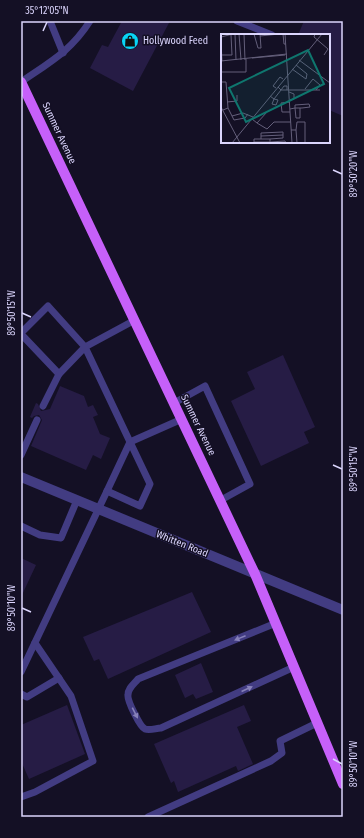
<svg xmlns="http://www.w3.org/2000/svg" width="364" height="838" font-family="'Fira Sans Condensed',sans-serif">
<rect width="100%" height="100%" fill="#141025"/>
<!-- building -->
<g fill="#261c45">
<path d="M122 21H170L133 91 90 68 102 45 108 47Z"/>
<path d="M304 21H343V116L329 110V35H298Z"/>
<path d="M283 355 315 427 304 432 309 443 261 466 231 401 255 389 247 372Z"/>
<path d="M60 386 84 396 88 407 93 405 98 415 93 417 100 434 110 438 101 459 93 455 86 470 31 446 42 420 39 415 34 416 32 418 30 417 36 403 38 404 41 411 50 409Z"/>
<path d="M21 558 36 565 21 597Z"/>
<path d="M192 592 211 632 108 679 99 659 94 661 83 637Z"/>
<path d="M201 663 213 692 196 699 193 694 185 698 175 675Z"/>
<path d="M67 705 85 754 29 779 21 761V725Z"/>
<path d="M244 705 251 721 237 727 253 764 238 771 236 766 178 792 174 781 171 783 154 744Z"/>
</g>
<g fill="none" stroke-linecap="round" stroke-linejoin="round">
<!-- lane -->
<g stroke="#423c82" stroke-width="7">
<path d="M50 21 63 53"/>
<path d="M237 21 272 35"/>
<path d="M21 82C50 62 71 51 90 21"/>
<path d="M135 320 85 347 130 442 182 419"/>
<path d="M21 333 48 306 85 347 59 374 21 334"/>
<path d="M174 403 205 386 250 484 221 500"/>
<path d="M43 406 59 374"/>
<path d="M130 442 150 484 140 506 107 491Z"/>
<path d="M21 455 37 420"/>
<path d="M21 526 40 535 61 538 77 500"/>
<path d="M276 623 138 679C134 684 128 688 128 695 127 700 140 727 145 729 150 731 156 728 161 728L294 667"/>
<path d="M21 672 107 491"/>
<path d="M21 694 27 697 59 678"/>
<path d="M21 797 35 792 93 761 71 696 35 643"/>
<path d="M148 817 271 761 282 753 280 741 317 723"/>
</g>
<!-- street -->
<path stroke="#423c82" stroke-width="10" d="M21 477 343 610"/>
<!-- primary -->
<path stroke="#c660f9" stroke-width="10" d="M21 82 255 574 343 784"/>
</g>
<!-- one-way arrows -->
<defs><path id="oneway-solid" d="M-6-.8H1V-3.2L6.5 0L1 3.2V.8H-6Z"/></defs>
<g fill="#8781b9">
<use href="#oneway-solid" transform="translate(240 638) rotate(158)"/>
<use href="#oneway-solid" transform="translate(247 689) rotate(-25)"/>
<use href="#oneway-solid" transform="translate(135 713) rotate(63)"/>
</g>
<!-- ticks -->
<path fill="none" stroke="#dbd5fd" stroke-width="1.5" d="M43 31 47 22M333 170 342 174M22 313 31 317M333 465 342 469M22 608 31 612M333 759 342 764"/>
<!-- icons -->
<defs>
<g id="shop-disc" transform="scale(0.9)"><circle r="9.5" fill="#09d4f5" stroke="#141025"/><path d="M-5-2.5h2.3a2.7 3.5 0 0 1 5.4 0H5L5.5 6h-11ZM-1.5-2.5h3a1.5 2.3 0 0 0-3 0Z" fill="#111"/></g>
</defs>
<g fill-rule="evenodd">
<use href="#shop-disc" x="130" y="41"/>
</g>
<g text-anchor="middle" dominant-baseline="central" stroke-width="3" stroke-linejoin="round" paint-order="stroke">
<!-- poi labels -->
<g font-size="10" fill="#dbd5fd" stroke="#141025" text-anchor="start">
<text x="143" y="41">Hollywood Feed</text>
</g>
<!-- street labels -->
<g font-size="10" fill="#dbd5fd" stroke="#141025">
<text transform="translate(59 133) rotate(65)">Summer Avenue</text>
<text transform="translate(198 425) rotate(64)">Summer Avenue</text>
<text transform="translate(182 544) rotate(22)">Whitten Road</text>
</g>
</g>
<!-- overview -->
<g transform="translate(221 34)">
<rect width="109" height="109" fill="#141025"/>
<path fill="none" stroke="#645f7b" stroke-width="1" d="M14 0 15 26M18 0 20 26M23 0 24 26M33 0 37 14H40L39 0M62 0 63 10H65M64 0 71 109M94 0 93 3 107 15 103 21M39 2 58 0M0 3 12 0M0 8 1 27M1 21H11L10 1M31 24 64 21M78 26 109 49M0 27 66 20M71 35 85 45 86 40 75 31M0 38H25V25M0 48H5L7 74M63 52H66V56H60ZM55 54 52 52 59 43 62 45M84 55 92 45 99 51 95 56M66 56H99M68 58 73 60V65L69 66M49 62 53 65 60 56 57 53M53 65 57 66 55 71 51 70ZM6 68 16 67V61M69 68 60 69 61 78H69M0 73 19 109M69 75 74 74H81L89 73 88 70 74 71V74L75 84H79V74M2 76 7 74 11 82 22 79 32 83M11 82 13 86 24 84 27 80M31 85 36 89 46 78M36 89 46 95 53 88H70M70 96H75L76 88H84V109M75 96 76 109M40 102 62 101M40 105V99L62 98V104L49 105M33 108H49M49 108 64 107 65 109M11 109 101 0M33 109V105H49V108"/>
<path fill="#0f766e" fill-opacity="0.15" stroke="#0f766e" stroke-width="2" d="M87 16 103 50 25 88 8 54Z"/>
<rect width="109" height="109" fill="none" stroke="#dbd5fd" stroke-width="2"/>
</g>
<!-- border -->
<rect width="364" height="838" fill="none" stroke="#141025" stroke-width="44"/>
<rect x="22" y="22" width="320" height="794" fill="none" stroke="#dbd5fd" stroke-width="1.5"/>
<g font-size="10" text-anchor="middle" fill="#dbd5fd">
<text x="47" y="14">35°12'05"N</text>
<text transform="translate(353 174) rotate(-90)" y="4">89°50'20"W</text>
<text transform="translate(11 313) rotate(-90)" y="4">89°50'15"W</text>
<text transform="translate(353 469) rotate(-90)" y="4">89°50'15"W</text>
<text transform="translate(11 608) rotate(-90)" y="4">89°50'10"W</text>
<text transform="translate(353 764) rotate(-90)" y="4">89°50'10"W</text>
</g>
</svg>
